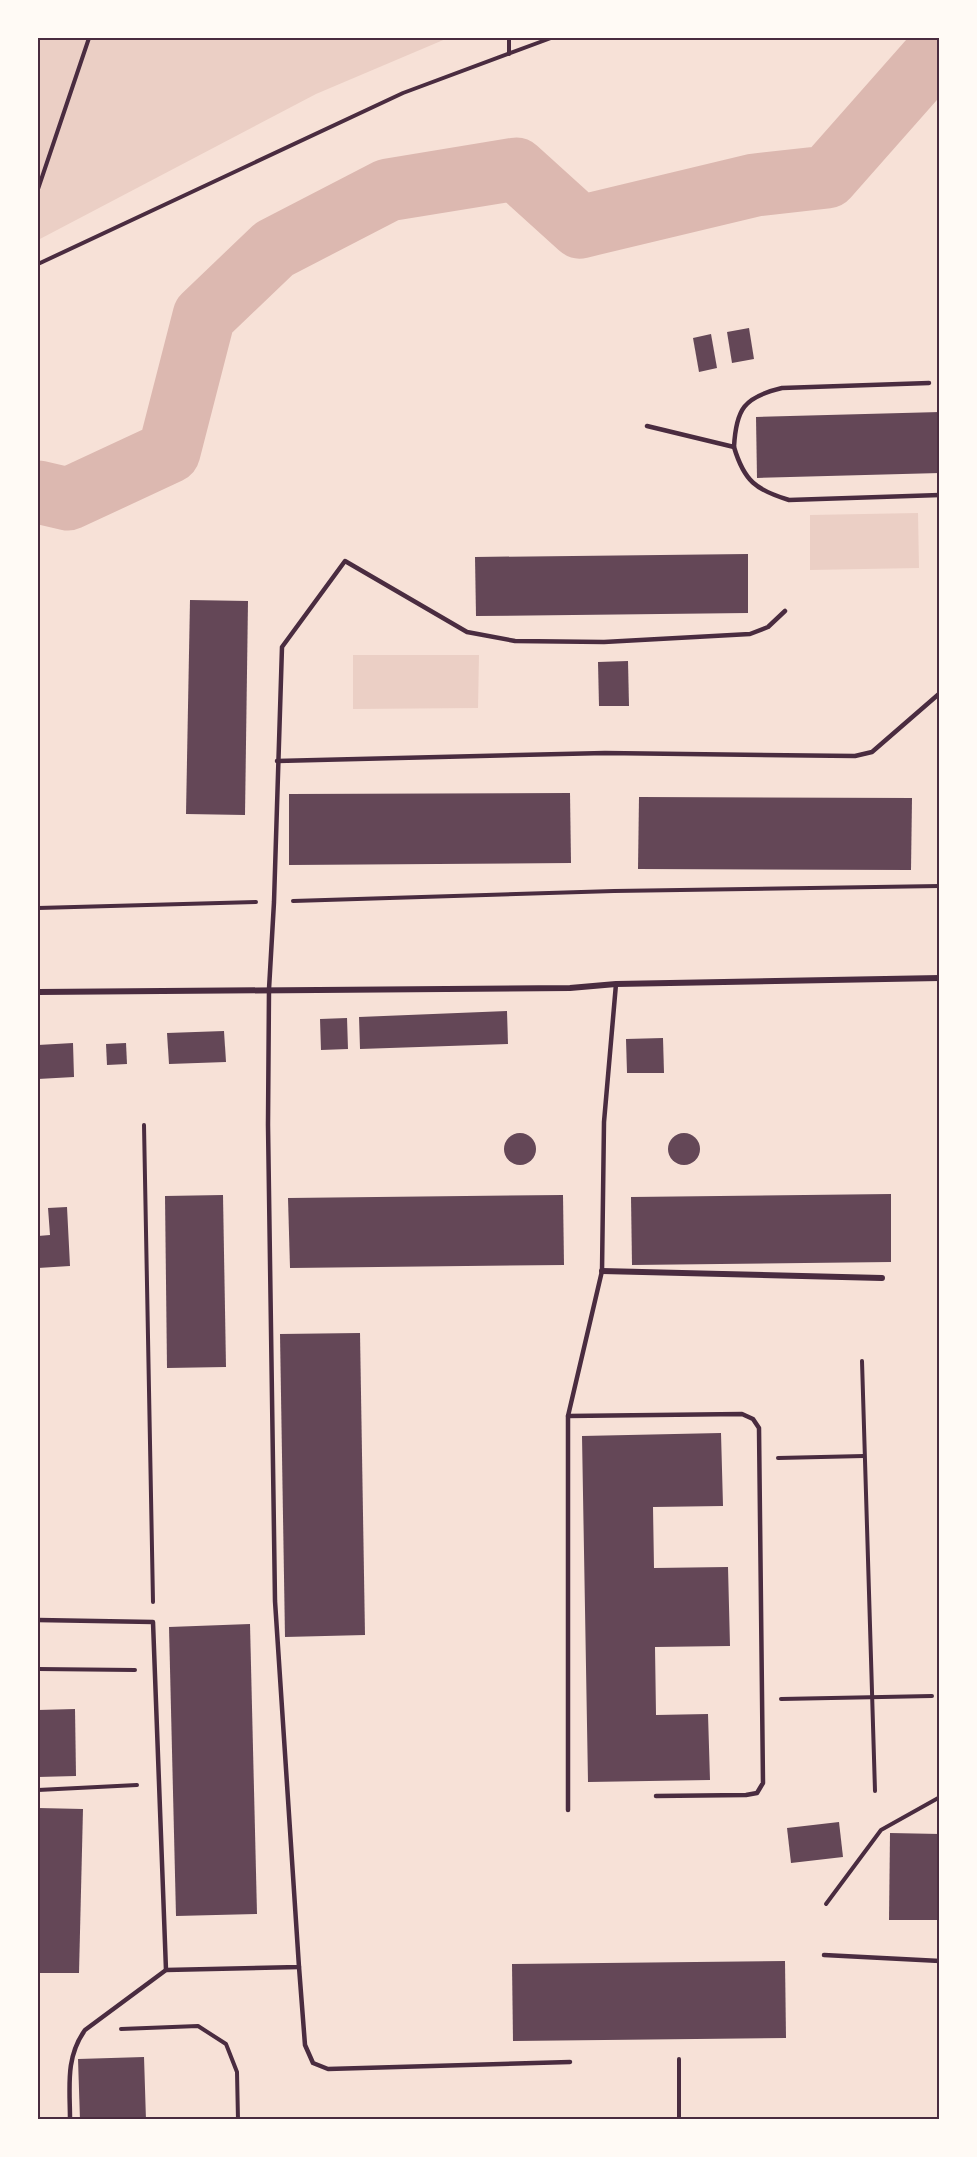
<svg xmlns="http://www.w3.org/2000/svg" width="977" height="2157" font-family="'Fira Sans Condensed',sans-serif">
<rect width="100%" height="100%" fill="#f7e1d7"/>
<!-- green -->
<g fill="#ebcfc5">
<path d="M38 38H448L316 94 38 240Z"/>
<path d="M918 513 919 568 810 570V515Z"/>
<path d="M353 655H479L478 708 353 709Z"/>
</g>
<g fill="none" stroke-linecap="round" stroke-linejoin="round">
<!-- river -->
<path stroke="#dcb8b0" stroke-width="63" d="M38 492 68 499 169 452 204 316 274 249 388 190 516 169 580 227 755 185 827 177 940 49"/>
</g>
<!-- building -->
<g fill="#644757">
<path d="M749 328 754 359 732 363 727 332Z"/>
<path d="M711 334 717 368 699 372 693 338Z"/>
<path d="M940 412V473L757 478 756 417Z"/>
<path d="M748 554V613L476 616 475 557Z"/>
<path d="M190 600 248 601 245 815 186 814Z"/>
<path d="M628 661 629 706H599L598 662Z"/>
<path d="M570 793 571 863 289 865V794Z"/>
<path d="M639 797 912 798 911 870 638 869Z"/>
<path d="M507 1011 508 1044 360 1049 359 1017Z"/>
<path d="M347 1018 348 1049 321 1050 320 1019Z"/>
<path d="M224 1031 226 1062 169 1064 167 1033Z"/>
<path d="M663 1038 664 1073H627L626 1039Z"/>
<path d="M73 1043 74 1077 38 1079V1045Z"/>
<path d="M126 1043 127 1064 107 1065 106 1044Z"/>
<circle cx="684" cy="1149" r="16"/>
<circle cx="520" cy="1149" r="16"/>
<path d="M891 1194V1262L632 1265 631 1197Z"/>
<path d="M223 1195 226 1367 167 1368 165 1196Z"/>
<path d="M563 1195 564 1265 290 1268 288 1198Z"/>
<path d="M67 1207 70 1266 38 1268V1236L50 1235 48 1208Z"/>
<path d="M360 1333 365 1635 285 1637 280 1334Z"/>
<path d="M721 1433 723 1506 653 1507 654 1568 728 1567 730 1646 655 1647 656 1715 708 1714 710 1780 588 1782 582 1436Z"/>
<path d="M250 1624 257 1914 176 1916 169 1627Z"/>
<path d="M75 1709 76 1776 38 1777V1710Z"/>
<path d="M38 1808 83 1809 79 1973H38Z"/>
<path d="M839 1822 843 1857 791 1863 787 1828Z"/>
<path d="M890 1833 940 1834V1920H889Z"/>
<path d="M785 1961 786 2038 513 2041 512 1964Z"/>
<path d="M144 2057 146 2120H80L78 2059Z"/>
</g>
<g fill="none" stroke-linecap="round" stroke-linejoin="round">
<!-- path -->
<g stroke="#4a2c40" stroke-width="4">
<path d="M509 38V54"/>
<path d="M38 189 89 38"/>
<path d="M38 264 403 93 551 38"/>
<path d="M293 901 614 891 940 886"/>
<path d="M38 908 256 902"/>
<path d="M144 1125 153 1602"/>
<path d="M862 1361 875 1791"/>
<path d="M778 1458 864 1456"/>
<path d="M38 1669 135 1670"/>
<path d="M781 1699 932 1696"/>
<path d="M38 1790 137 1785"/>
<path d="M826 1904 881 1830 940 1797"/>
<path d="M121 2029 198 2026 226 2044 237 2072 238 2120"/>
<path d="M679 2120V2059"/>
</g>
<!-- service -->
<g stroke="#4a2c40" stroke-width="4.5">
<path d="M647 426 734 447C744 481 756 490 789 500L940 495"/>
<path d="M734 447C736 409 744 397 782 388L929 383"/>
<path d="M277 761 605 753 855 756 872 752 940 693"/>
<path d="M568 1416 742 1414 753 1419 759 1428 763 1783 757 1793 746 1795 656 1796"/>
<path d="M38 1620 153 1622 166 1970"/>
<path d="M568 1810V1416L602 1271 604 1122 616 984"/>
<path d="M824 1955 940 1961"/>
<path d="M299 1967 305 2045 313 2063 328 2069 570 2062"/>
<path d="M70 2120C70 2087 65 2058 85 2030L166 1970 299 1967 275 1601 268 1125 269 989 274 902 282 647 345 561 467 632 515 641 604 642 750 634 768 627 785 611"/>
</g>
<!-- minor -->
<g stroke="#4a2c40" stroke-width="6">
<path d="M38 992 570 988 616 984 940 978"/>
<path d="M602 1271 882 1278"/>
</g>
</g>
<!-- border -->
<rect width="977" height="2157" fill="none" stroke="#fffaf5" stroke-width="78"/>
<rect x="39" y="39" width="899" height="2079" fill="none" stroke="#4a2c40" stroke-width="2"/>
</svg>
